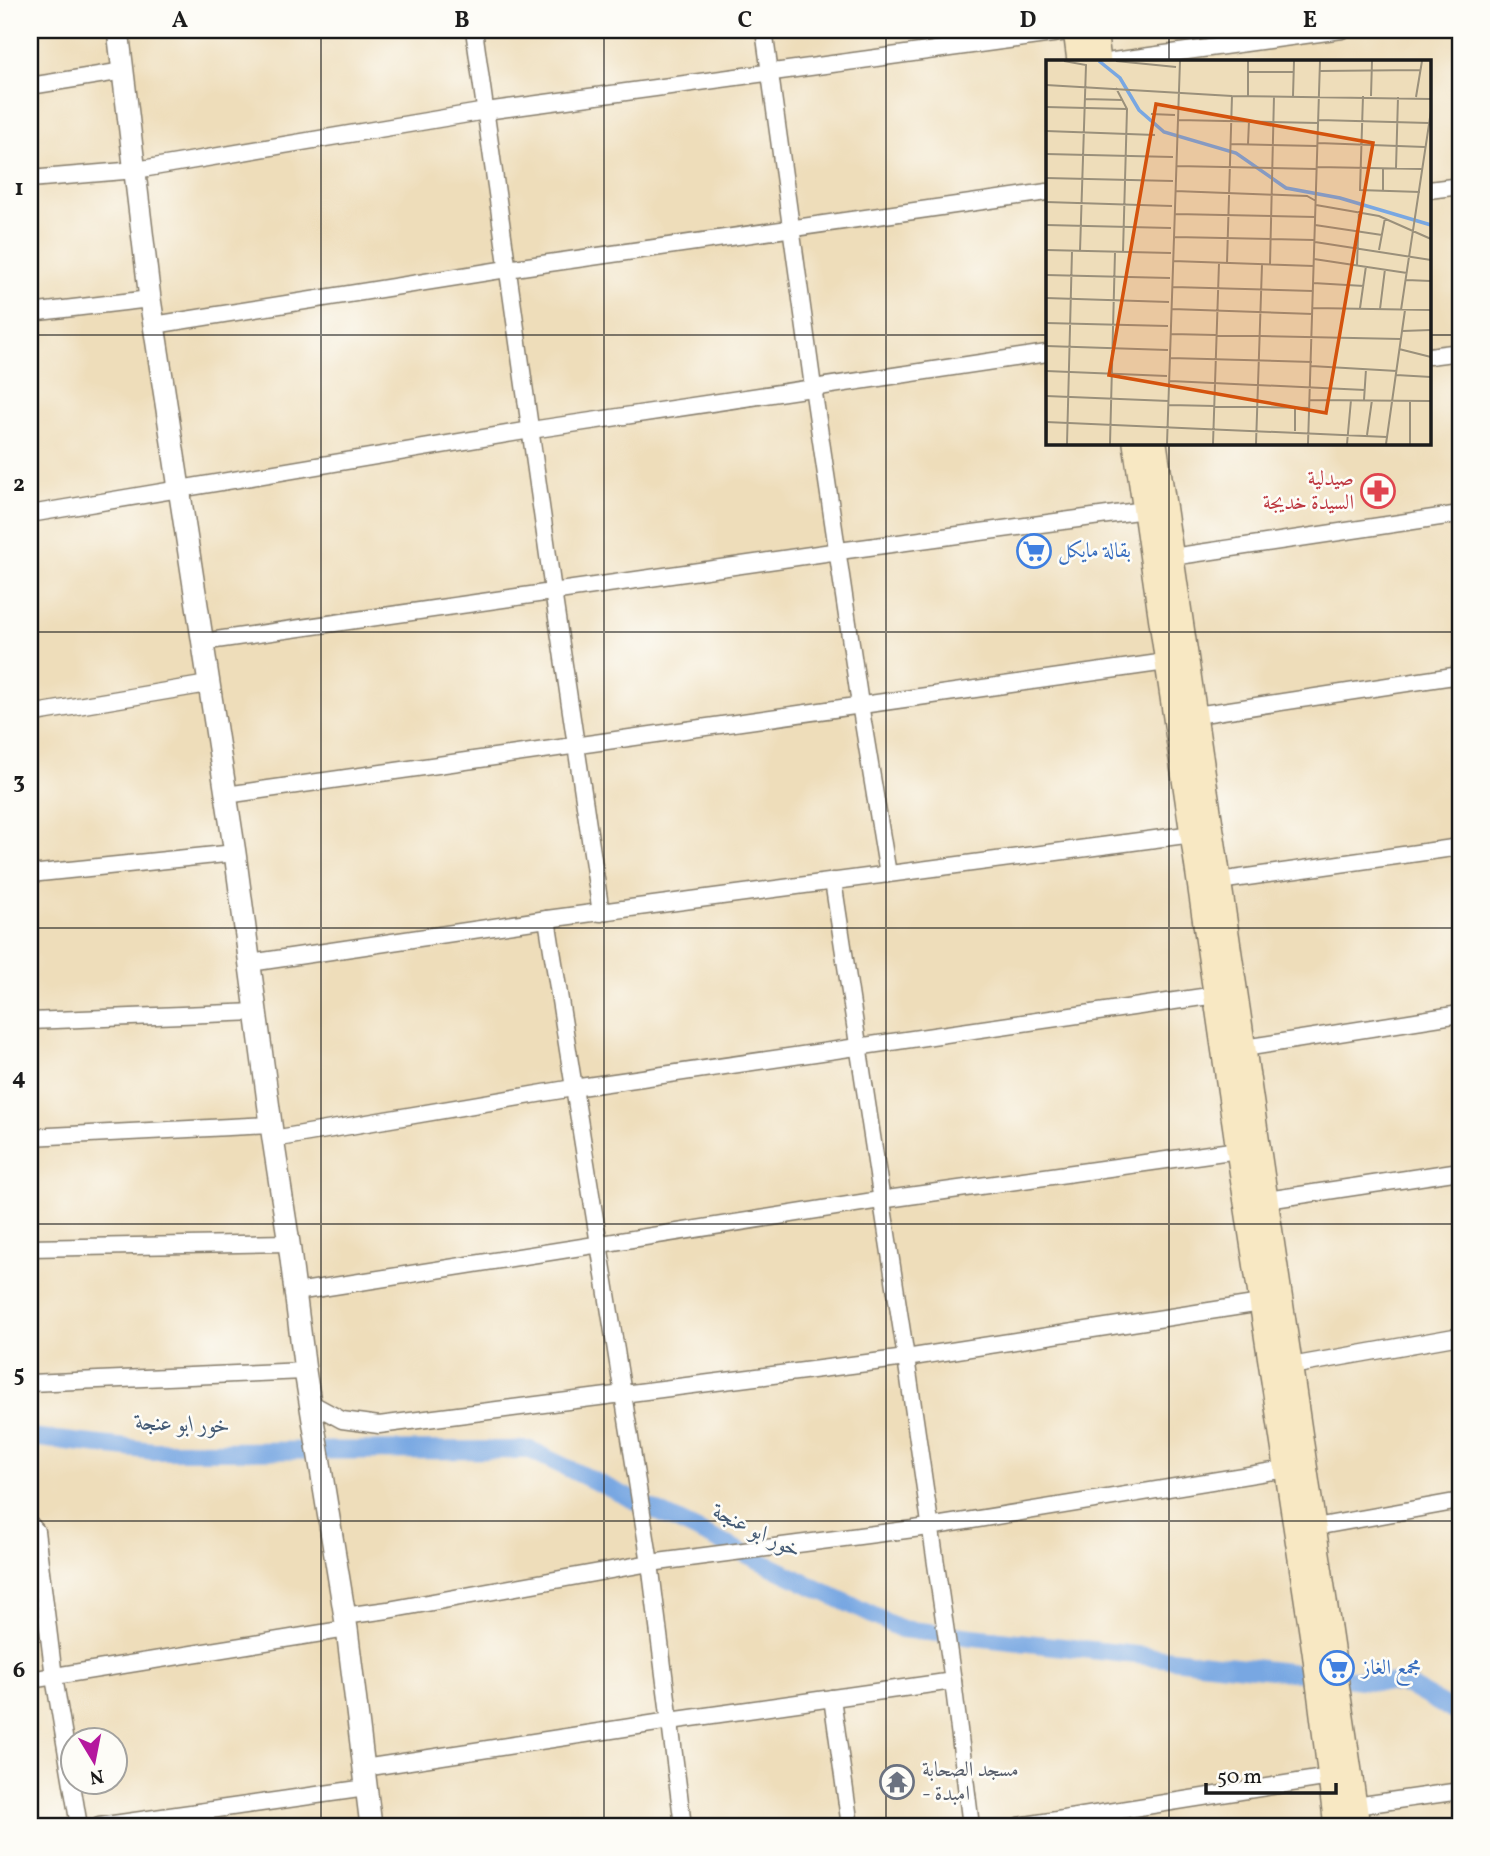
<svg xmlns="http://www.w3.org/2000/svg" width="1490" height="1856" font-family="Vollkorn,Amiri,serif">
<rect width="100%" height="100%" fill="#fdfcf7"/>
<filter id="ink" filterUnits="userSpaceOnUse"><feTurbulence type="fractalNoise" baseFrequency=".0143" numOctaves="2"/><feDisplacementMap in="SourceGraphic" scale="14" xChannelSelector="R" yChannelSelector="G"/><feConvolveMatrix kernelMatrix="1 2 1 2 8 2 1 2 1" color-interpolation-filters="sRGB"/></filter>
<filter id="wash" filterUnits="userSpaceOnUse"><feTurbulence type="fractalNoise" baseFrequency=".00686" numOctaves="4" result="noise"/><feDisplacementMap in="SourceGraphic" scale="28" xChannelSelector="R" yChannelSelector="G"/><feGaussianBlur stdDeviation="1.57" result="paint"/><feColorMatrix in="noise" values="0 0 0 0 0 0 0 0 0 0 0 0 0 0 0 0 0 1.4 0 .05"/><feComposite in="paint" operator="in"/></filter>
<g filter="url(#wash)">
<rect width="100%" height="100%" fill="#eeddba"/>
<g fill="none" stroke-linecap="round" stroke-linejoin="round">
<!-- canal -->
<path stroke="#78a7e2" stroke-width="18" d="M30 1437 154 1451 530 1450 901 1629 1407 1685 1460 1715"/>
</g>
</g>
<g filter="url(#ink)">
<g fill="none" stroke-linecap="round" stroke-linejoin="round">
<!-- minor casing -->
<g stroke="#857c6b" stroke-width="19">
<g id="minor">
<path d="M474 30 553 591 601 913"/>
<path d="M764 30 813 387 860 704 888 874"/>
<path d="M1113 61 1342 30"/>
<path d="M30 86 124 71"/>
<path d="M30 179 136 170 486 111 1075 31"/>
<path d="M1429 190 1460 186"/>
<path d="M30 313 150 299"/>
<path d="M154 325 507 269 1047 192"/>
<path d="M1429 356 1460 352"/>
<path d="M30 514 531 430 1047 353"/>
<path d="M1172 557 1460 514"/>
<path d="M202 642 839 551 1145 510"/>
<path d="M30 714 208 684"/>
<path d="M1196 715 1460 675"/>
<path d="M226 795 1166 662"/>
<path d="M30 874 235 853"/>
<path d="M833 881 906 1358 953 1681 971 1826"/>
<path d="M1219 881 1460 847"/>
<path d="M547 919 650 1563 683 1826"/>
<path d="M250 963 547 919 1193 834"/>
<path d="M30 1021 257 1012"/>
<path d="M1244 1048 1460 1014"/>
<path d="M30 1137 271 1125"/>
<path d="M273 1139 573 1088 1216 995"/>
<path d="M1267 1200 1460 1171"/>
<path d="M30 1248 289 1243"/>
<path d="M296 1292 880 1200 1238 1150"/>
<path d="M1291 1366 1460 1336"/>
<path d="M30 1383 305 1371"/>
<path d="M309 1402 342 1420 379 1425 906 1358 1261 1303"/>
<path d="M30 1524 36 1531 54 1677 79 1826"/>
<path d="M1315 1527 1460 1501"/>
<path d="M344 1616 388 1610 650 1563 929 1527 1286 1469"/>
<path d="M30 1680 347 1629"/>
<path d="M832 1698 850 1826"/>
<path d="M364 1768 670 1721 953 1681"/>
<path d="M1355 1806 1460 1791"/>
<path d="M99 1826 366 1788"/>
<path d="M1019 1826 1330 1777"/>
</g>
</g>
<!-- tertiary casing -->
<g stroke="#857c6b" stroke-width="24">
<path id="tertiary" d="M118 30 150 299 235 853 273 1139 289 1243 305 1371 347 1629 371 1826"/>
</g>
<!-- secondary casing -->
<g stroke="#857c6b" stroke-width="26">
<g id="secondary">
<path d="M1075 30 1079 61"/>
<path d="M1095 30 1099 61"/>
<path d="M1135 443 1238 1150 1314 1651 1336 1826"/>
<path d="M1155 443 1358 1826"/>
</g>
</g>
<!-- minor -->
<use href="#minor" stroke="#fff" stroke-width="16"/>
<!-- tertiary -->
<use href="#tertiary" stroke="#fff" stroke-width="21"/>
<!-- secondary -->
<use href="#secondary" stroke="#f8e8c3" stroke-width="23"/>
</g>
</g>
<!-- grid -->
<path fill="none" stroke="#1c1c1c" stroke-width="2" stroke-opacity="0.55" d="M321 30V1826M604 30V1826M886 30V1826M1169 30V61M30 335H1047M1429 335H1460M1169 443V1826M30 632H1460M30 928H1460M30 1224H1460M30 1521H1460"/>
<!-- icons -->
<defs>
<g id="pharmacy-ring" transform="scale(1.75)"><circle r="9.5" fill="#fdfcf7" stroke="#e0444e" stroke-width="1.5"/><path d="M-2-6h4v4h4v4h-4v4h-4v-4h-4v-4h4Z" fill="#e0444e"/></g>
<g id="supermarket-ring" transform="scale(1.75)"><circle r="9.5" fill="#fdfcf7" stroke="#3f7fe0" stroke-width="1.5"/><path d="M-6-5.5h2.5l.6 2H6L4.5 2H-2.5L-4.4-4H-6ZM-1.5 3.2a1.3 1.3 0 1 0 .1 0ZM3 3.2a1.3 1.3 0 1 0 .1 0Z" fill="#3f7fe0"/></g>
<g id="temple-ring" transform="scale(1.75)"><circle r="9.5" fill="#fdfcf7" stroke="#6b7280" stroke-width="1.5"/><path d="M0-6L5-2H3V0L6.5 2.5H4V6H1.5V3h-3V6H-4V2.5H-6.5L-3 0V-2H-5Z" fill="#6b7280"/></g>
</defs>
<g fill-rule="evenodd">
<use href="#pharmacy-ring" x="1378" y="491"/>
<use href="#supermarket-ring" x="1034" y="551"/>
<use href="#supermarket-ring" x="1337" y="1668"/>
<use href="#temple-ring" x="897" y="1782"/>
</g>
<g text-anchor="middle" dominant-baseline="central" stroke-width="5" stroke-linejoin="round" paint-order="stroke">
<!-- health labels -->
<g font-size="21" fill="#be3a42" stroke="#fdfcf7" text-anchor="end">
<text x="1354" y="479">صيدلية<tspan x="1354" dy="24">السيدة خديجة</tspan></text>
</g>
<!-- shop labels -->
<g font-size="21" fill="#366cbe" stroke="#fdfcf7" text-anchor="start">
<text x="1058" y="551">بقالة مايكل</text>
<text x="1362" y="1668">مجمع الغاز</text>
</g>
<!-- worship labels -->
<g font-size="21" fill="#5b616d" stroke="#fdfcf7" text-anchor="start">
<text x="922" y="1770">مسجد الصحابة<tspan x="922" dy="24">- امبدة</tspan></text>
</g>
<!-- water labels -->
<g font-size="23" font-style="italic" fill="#455b75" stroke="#fdfcf7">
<text transform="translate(183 1425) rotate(2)">خور ابو عنجة</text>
<text transform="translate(757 1532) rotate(26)">خور ابو عنجة</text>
</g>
</g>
<!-- overview -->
<g transform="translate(1046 60)">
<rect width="385" height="385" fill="#eeddba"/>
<path fill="none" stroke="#78a7e2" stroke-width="3.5" d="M53 1 74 18 93 50 118 72 190 93 240 128 294 138 385 165"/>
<path fill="none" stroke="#9a907b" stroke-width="2" d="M18 1 40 5 34 191M70 1 130 7M274 11 374 10M202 12H248M0 25 186 36 385 39M70 28 81 49 77 192M202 36V1M247 36 248 1M317 36 314 130 374 132M325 36 326 1M370 37 376 1M39 39 77 40M0 47 81 49M105 54 129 55M132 60 273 63M273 60 383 63M0 71 109 75M272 83 379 87M184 84 272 86M202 84 203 61M0 94 127 97M131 106 271 109M271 107 376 109M350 108 352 37M0 118 127 121M129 131 261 136 270 141M337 131V108M0 142 126 146M270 145 333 156 385 179M129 154 270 157M0 165 125 168M269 165 336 175M128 177 269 180M269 182 385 200M0 190 125 193M333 190 339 158M268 199 361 213M127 201 268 206M181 203 186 36M224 205 228 36M311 205 313 151M0 215 124 218M360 220 385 221M267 223 318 226M127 227 267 231M0 238 123 242M267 248 385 250M314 248 320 206M126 249 267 254M334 249 339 209M355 250 385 51M0 263 122 266M356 271 385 270M125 274 355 279M0 286 122 290M353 289 385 297M124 298 266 302M265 306 351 311M0 311 121 316M350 315 385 317M124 321 319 330M0 336 123 341M263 340 385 341M318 340 320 309M364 341V384M123 345 263 348M0 362 341 377M249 371V348M321 375 326 340M0 384 1 362M21 384 26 191M64 384 69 192M121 384 134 1M167 384 173 203M210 384 216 205M262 384 274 1M301 384 305 340M340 384 359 250"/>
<path fill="#d4530e" fill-opacity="0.15" stroke="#d4530e" stroke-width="3.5" d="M110 44 327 83 280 353 63 315Z"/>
<rect width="385" height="385" fill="none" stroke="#1c1c1c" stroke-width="3.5"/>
</g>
<!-- margin -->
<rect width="1490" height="1856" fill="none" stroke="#fdfcf7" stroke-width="77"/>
<!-- north arrow -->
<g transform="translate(94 1761) rotate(170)"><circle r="33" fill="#fdfcf7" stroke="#a3a29f" stroke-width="2"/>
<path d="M0-5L12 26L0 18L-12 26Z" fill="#b5179e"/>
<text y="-10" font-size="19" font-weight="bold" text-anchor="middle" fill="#1c1c1c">N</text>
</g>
<!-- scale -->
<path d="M1206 1783v10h130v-10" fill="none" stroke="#1c1c1c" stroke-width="3.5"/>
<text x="1217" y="1783" font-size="21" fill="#1c1c1c" stroke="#fdfcf7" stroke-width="5" paint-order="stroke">50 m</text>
<rect x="38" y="38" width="1414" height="1780" fill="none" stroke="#1c1c1c" stroke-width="2.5"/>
<g font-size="23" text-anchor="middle" font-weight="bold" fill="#1c1c1c">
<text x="180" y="27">A</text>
<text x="462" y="27">B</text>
<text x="745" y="27">C</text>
<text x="1028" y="27">D</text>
<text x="1310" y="27">E</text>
<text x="19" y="195">1</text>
<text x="19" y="491">2</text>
<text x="19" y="788">3</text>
<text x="19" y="1084">4</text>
<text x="19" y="1381">5</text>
<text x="19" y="1677">6</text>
</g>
</svg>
